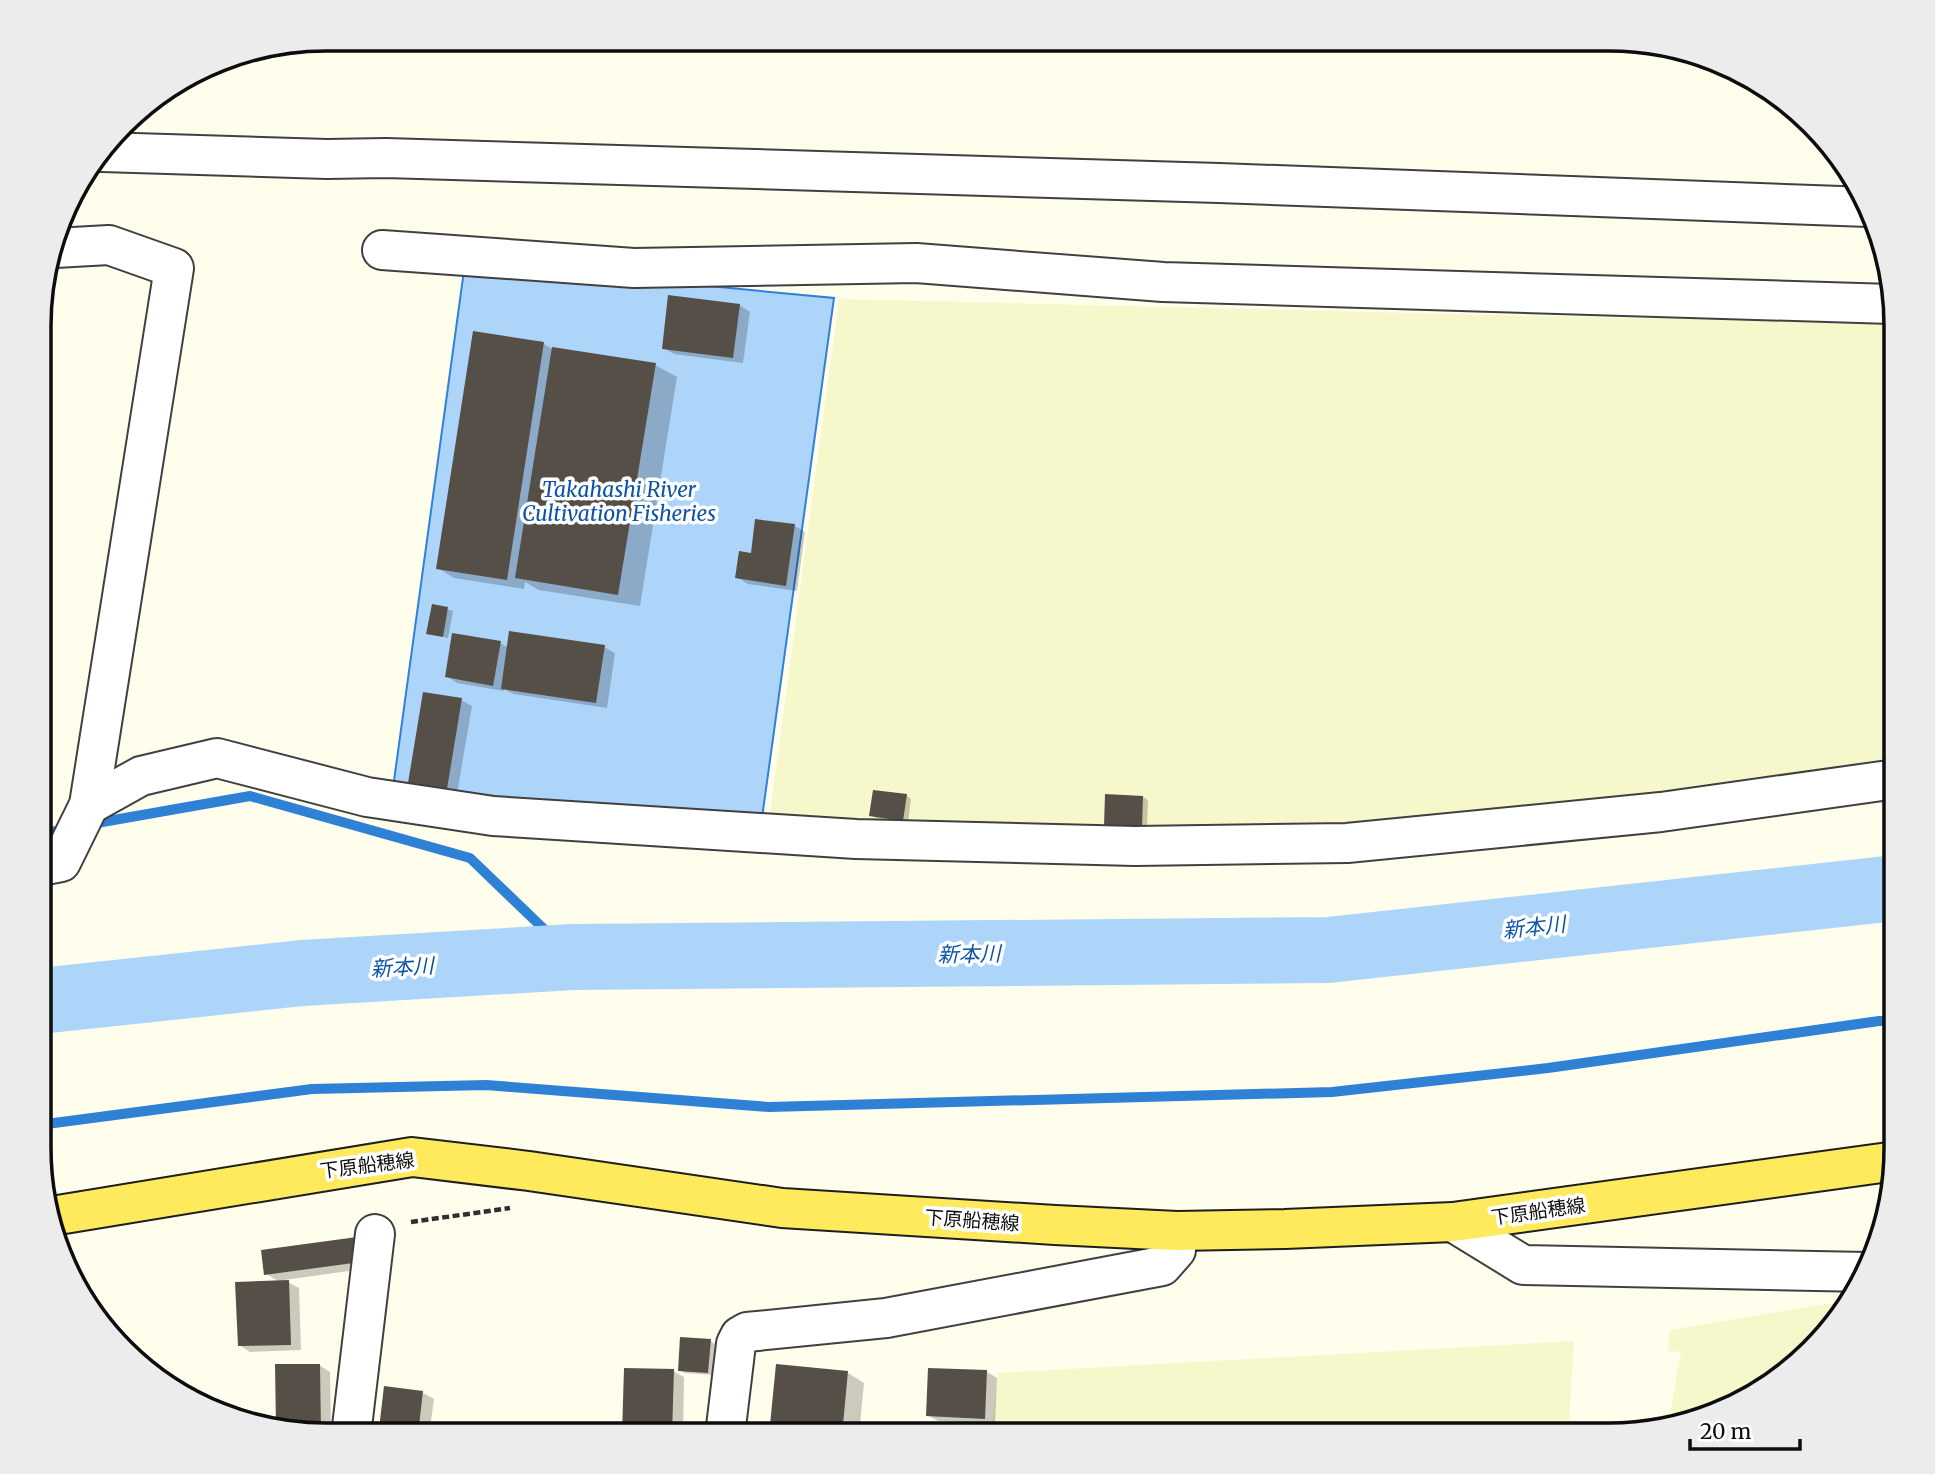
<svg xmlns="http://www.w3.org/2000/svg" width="1935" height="1474" font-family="Merriweather,'Noto Sans JP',serif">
<rect width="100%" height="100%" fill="#fffdec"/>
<!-- farmland -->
<g fill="#f6f7ca">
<path d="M839 299 1622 318 1895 319 1896 766 1298 833 769 821Z"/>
<path d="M1849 1300 1826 1338 1736 1406 1669 1420 1681 1352 1668 1351 1670 1330Z"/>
<path d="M1574 1341 1568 1435H991L998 1373Z"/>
</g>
<!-- water -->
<path fill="#add5fa" stroke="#2f81d6" stroke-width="2" d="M465 263 834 298 761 825 393 788Z"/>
<!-- shadow -->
<g fill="#0003">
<path d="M739 305 750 312 743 363 674 354 664 348Z"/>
<path d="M474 333 544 344 554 350 655 365 677 377 640 606 539 590 525 582 524 589 454 578 438 568Z"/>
<path d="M795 526 805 532 797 591 748 584 737 577 752 555Z"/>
<path d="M433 606 453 611 448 638 428 633Z"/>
<path d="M500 643 509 648 604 647 615 653 607 708 514 694 504 689V691L457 683 447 676Z"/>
<path d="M461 700 472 706 457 794 421 788 410 782Z"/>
<path d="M907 796 911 799 908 823 876 818 871 815Z"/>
<path d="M1143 797 1148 800 1147 829 1111 828Z"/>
<path d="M357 1239 371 1268 284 1280 299 1288 301 1350 250 1352 239 1345 280 1282 266 1274Z"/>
<path d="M710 1341 715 1344 713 1375 685 1373 680 1370Z"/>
<path d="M319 1365 330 1372 331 1435H307L278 1428Z"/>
<path d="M778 1365 848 1373 864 1383 859 1435H770Z"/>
<path d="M626 1370 673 1371 684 1377 683 1435H624Z"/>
<path d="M987 1372 997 1378 995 1424 938 1421 927 1415Z"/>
<path d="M423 1393 434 1399 429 1435 391 1434 380 1428Z"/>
</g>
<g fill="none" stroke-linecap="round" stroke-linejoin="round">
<!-- stream -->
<g stroke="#2f81d6" stroke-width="10">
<path d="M91 824 250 796 470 858 573 957"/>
<path d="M40 834 68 829"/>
<path d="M39 1125 312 1089 486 1085 769 1107 1332 1092 1548 1068 1879 1021H1896"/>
</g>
<!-- river -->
<path stroke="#add5fa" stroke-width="66" d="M40 1001 302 973 573 957 1328 950 1896 888"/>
</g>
<!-- building -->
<g fill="#564f48">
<path d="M668 295 740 304 733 358 662 349Z"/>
<path d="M473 331 544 342 507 580 436 569Z"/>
<path d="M552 347 656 363 618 595 515 578Z"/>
<path d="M755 519 795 524 786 586 735 578 739 551 751 553Z"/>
<path d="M432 604 448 607 443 637 426 634Z"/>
<path d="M509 631 605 645 596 703 501 689Z"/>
<path d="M452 633 501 641 493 686 445 677Z"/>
<path d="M423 692 462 698 447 789 408 783Z"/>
<path d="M873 790 907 794 903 821 869 816Z"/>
<path d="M1105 794 1143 796 1142 828 1104 826Z"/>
<path d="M357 1237 361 1262 264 1275 261 1250Z"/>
<path d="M289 1280 291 1345 238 1346 235 1282Z"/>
<path d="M680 1337 711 1339 708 1373 678 1371Z"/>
<path d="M275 1364H320L321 1434H304L276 1428Z"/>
<path d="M776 1364 848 1371 842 1435H769Z"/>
<path d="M624 1368 674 1369 672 1435H622Z"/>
<path d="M928 1368 987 1370 985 1419 926 1416Z"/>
<path d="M384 1386 423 1391 418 1434 379 1429Z"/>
<path d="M1575 1426 1623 1432 1610 1436 1574 1435Z"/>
</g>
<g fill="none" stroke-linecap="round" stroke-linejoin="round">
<!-- minor casing -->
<g stroke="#404040" stroke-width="42">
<g id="minor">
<path d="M102 152 327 159 386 158 1219 183 1869 207"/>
<path d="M382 250 634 268 916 263 1163 282 1892 304"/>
<path d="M89 805 141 776 217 758 367 797 493 816 856 839 1135 846 1347 843 1661 812 1896 779"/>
<path d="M40 866 61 862 89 805 174 268 109 245 55 248"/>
<path d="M1453 1222 1523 1265 1867 1272"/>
<path d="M351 1435 375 1234"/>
<path d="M725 1435 736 1344 740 1336 747 1332 886 1318 1162 1266 1176 1250 1177 1231"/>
</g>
</g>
<!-- major casing -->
<g stroke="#1e1e1e" stroke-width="42">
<path id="major" d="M52 1216 412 1157 529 1171 782 1208 1055 1225 1177 1231 1285 1229 1453 1222 1896 1161"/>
</g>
<!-- path -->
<path stroke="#2f2f2f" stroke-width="4.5" stroke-dasharray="7 3.5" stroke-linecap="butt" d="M411 1222 510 1208"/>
<!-- minor -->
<use href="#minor" stroke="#fff" stroke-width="38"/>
<!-- major -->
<use href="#major" stroke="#ffe95c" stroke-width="38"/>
</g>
<g text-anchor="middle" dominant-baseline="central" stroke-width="7" stroke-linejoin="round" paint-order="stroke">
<!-- street labels -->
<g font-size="19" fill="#0d0d0d" stroke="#fff">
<text transform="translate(367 1165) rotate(-7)">下原船穂線</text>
<text transform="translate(1538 1211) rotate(-8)">下原船穂線</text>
<text transform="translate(972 1220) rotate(4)">下原船穂線</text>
</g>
<!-- water labels -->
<g font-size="21" font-style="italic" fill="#0e53a7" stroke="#fff">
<text x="619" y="489">Takahashi River<tspan x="619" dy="24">Cultivation Fisheries</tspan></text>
<text transform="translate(1534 927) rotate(-6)">新本川</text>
<text transform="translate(969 954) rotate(-1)">新本川</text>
<text transform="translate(402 967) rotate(-3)">新本川</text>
</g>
</g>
<!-- crop -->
<path d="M0 0H1935V1474H0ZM326 51H1609A275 275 0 0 1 1884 326V1148A275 275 0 0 1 1609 1423H326A275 275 0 0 1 51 1148V326A275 275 0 0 1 326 51Z" fill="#ececec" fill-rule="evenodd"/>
<path fill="none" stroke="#0d0d0d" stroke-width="3.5" d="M326 51H1609A275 275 0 0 1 1884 326V1148A275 275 0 0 1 1609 1423H326A275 275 0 0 1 51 1148V326A275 275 0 0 1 326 51Z"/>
<!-- scale -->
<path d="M1690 1439v10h110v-10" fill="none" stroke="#0d0d0d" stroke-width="3.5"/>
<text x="1700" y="1439" font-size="21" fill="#0d0d0d" stroke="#ffffff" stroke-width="5" paint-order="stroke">20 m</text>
</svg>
